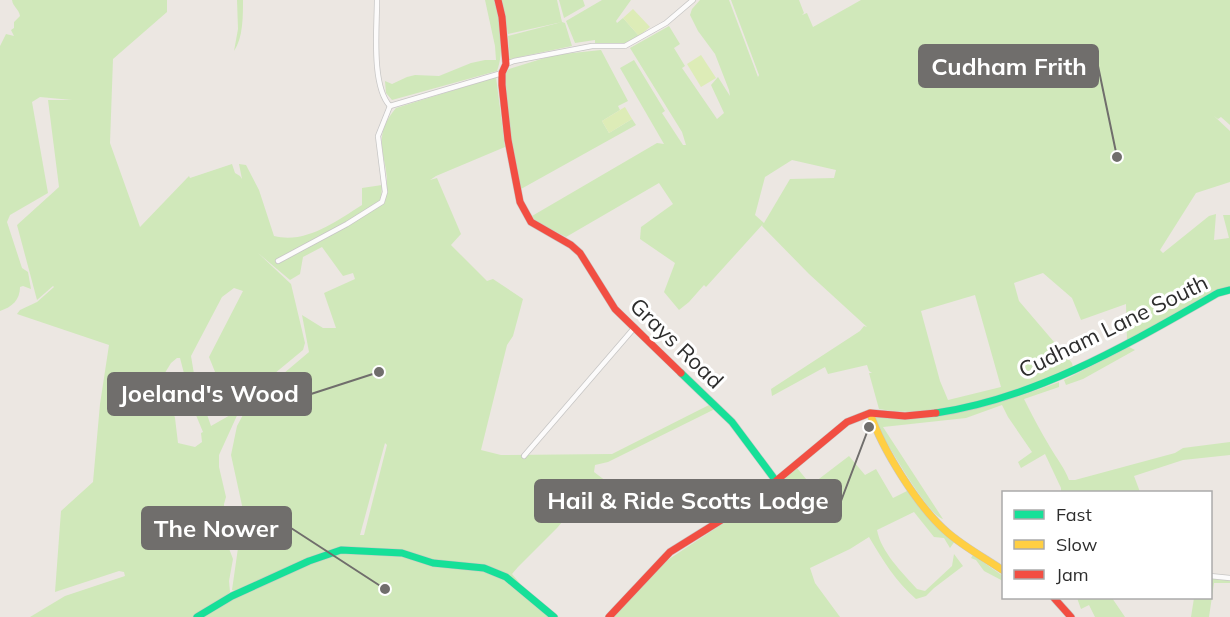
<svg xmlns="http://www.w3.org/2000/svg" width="1230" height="617" font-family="Mulish,sans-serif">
<rect width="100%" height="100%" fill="#ece7e2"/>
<!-- green -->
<g fill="#d0e8ba" fill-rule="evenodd">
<path d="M12 0H167V12L113 59 110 143 140 227 189 176 190 178 232 164 235 173 240 176 242 179 239 164 246 165 259 190 274 236C306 244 335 222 362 205V188L382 185 381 201 346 223 383 204C398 165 364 145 396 108L496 77 505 147 436 176 430 180 437 178 461 234 451 245 487 281 493 279 523 299 513 336 507 345 481 450 501 455 612 454 711 404 715 409 608 462 595 465 594 472 606 481 619 497 602 501 598 510C590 507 580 511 574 508L557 528 518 567 512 574 529 594 509 576 434 560 343 547 236 591 232 590 239 541 250 542 231 455 237 426 250 402 309 352 302 315 323 328H336L324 293 355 279 353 273 343 276 322 247 303 257 300 274 290 280 258 253 291 284 305 343 303 350 245 398 219 455V467L226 497 224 504 225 538 233 559 229 581 230 592 224 598 193 617H30L65 596 125 576 124 572 119 571 55 592 61 511 93 482 100 404 109 345 17 314 20 310 37 302 54 287 53 286 37 300 17 225 59 187 48 100H72L40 97 32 102 48 193 10 215 7 222 22 268 28 272 31 289 23 286 20 287C20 300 12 307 0 311V46L6 34 14 36 11 30 14 28V22L20 16C19 9 13 7 12 0ZM234 288 243 291 209 357 232 414 211 426 195 380 191 356 222 297ZM177 358H180L193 408 203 432 201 433 202 442 195 447 178 443 175 418 163 376 171 363ZM385 443 387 445 364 535H360Z"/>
<path d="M237 0H243C243 17 243 38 234 51L238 29Z"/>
<path d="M485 0H494C500 20 505 51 497 71L392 100 386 93 385 81 392 84 407 77 415 75 439 76 471 63 485 60H496L495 46Z"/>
<path d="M502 0H557L562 22 565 23 572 46 510 59 508 36 562 22 508 34Z"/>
<path d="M559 0H583L585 6 564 18Z"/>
<path d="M602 0H631L616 21 617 23 623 18 639 36 624 44H595V40L575 43 566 21Z"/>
<path d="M700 0H729L758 77 759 75 731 0H799L804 13 802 15 807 13 813 27 861 0H1230V125L1221 117 1218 119 1214 116 1230 131V182L1196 193 1160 250 1163 253 1209 216 1216 214 1214 240 1229 238 1223 215H1230V288L1214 292 1127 341 1126 304 1081 320 1072 298 1043 273 1014 283 1019 301 1072 363 1073 368C1013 391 945 421 879 409L869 373H872L869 371 867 365 828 374 825 367 772 396 771 389 860 331 864 326 867 327 809 274 762 226 763 224 706 287 704 285 689 302 679 310 664 292 675 263 640 239 641 227 673 204 659 183 566 237 535 221 532 216 657 143 664 144 620 68 634 60 665 111 662 113 683 145H686L682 132 630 48 669 26 680 44 674 48 685 66 682 68 717 119 724 113 711 85 718 77 730 96 729 90 715 54 698 31 690 15 692 9ZM792 160 836 170 834 178 790 179 764 223 755 215 765 177ZM975 295 1001 387 948 400 940 381 921 311Z"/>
<path d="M601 50 628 101 618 106 620 110 602 121 609 133 632 119 636 125 521 189 510 135 505 74 509 69 554 55Z"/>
<path d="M1129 347 1135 350 1083 379 1066 385 1064 380Z"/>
<path d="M1059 382V387L1024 399C1032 415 1041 432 1050 447 1057 459 1064 467 1069 480H1075L1175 453 1183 448 1230 442V455L1183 460 1134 476 1140 492H1061V488L1045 454 1021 468 1018 462 1032 452 1008 417 1002 405 966 418 883 427 943 519C927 515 887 442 876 425L875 417C886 417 897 420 908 419 959 416 1011 400 1059 382Z"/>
<path d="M849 456 865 475 876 469 893 498 909 490C921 509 935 529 955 541L950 548 944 538 934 537 914 512 877 530C881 552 902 572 917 589L925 591 952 566 954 554 963 566 934 588 926 596 916 599C896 582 882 559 869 537L850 549 810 568 815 583 840 617H611L663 563 765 496 797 468 811 485Z"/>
<path d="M341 553 400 556 483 571 505 579 552 617H200C245 591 292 570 341 553Z"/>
<path d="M973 555 1003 576V581L984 571 976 560 971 558Z"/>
<path d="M1211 578 1230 580V583H1214L1209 617H1191L1194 598H1210Z"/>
<path d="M1077 598H1112L1125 617H1095L1089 605 1081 609Z"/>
</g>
<!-- pitch -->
<g fill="#ddecb7">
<path d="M633 9 650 27 639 36 623 18Z"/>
<path d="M701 55 716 78 701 87 687 64Z"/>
<path d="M625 107 632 119 609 133 602 121Z"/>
</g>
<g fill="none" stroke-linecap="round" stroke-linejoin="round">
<!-- street casing -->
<g stroke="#c7c6c5" stroke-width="6">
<g id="street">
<path d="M377 0C377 27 371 86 390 106"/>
<path d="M506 64 514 61 592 46H625L666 23 693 0"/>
<path d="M390 106 502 73"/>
<path d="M278 261 347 224 382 202 385 192 378 136 390 106"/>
<path d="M524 456 635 327"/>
<path d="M1210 576 1230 578"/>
</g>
</g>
<!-- fast casing -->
<g stroke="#c7c6c5" stroke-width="8">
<g id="fast">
<path d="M681 373 732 422 776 481"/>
<path d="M936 413C1038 398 1130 343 1218 293L1230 290"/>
<path d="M197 617 232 596 309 561 341 550 402 553 433 563 484 568 506 577 554 617"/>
</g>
</g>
<!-- slow casing -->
<g stroke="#c7c6c5" stroke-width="8">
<path id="slow" d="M870 413C882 449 918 507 947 532 964 547 985 558 1004 571"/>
</g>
<!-- jam casing -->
<g stroke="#c7c6c5" stroke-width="8">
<g id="jam">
<path d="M498 0 502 17 506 64 502 73V85L508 140 520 202 531 222 571 245 580 253 615 309 681 373"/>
<path d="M1054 598 1071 617"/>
<path d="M609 617 670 552 723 519 776 481 847 422 870 413 905 416 936 413"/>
</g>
</g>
<!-- street -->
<use href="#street" stroke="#fcfbfb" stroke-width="4.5"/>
<!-- fast -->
<use href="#fast" stroke="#16e098" stroke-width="7"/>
<!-- slow -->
<use href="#slow" stroke="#ffcf43" stroke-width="7"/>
<!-- jam -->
<use href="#jam" stroke="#f24e42" stroke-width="7"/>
</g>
<g text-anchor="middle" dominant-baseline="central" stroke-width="6" stroke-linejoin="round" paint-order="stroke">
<!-- street labels -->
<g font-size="22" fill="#2d2d2d" stroke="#fff">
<text transform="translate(1113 326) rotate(-26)">Cudham Lane South</text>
<text transform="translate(677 343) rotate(44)">Grays Road</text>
</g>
</g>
<!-- callouts -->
<path fill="none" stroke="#706e6c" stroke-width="2" d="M1117 157L1098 66M379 372L311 394M869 427L841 501M385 589L291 528"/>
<g fill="#706e6c" stroke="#fff" stroke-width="2">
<circle cx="1117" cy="157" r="6"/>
<circle cx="379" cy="372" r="6"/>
<circle cx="869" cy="427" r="6"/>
<circle cx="385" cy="589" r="6"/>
</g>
<g fill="#706e6c" stroke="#706e6c" stroke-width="2">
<rect x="919" y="45" width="179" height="42" rx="6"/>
<rect x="108" y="373" width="203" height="42" rx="6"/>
<rect x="535" y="480" width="306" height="42" rx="6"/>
<rect x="142" y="507" width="149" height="42" rx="6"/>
</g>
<g font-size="24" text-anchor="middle" font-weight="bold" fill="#fff">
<text x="1009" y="75">Cudham Frith</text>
<text x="209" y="402">Joeland's Wood</text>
<text x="688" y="509">Hail &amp; Ride Scotts Lodge</text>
<text x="216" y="537">The Nower</text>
</g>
<!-- legend -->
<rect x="1002" y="491" width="210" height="108" fill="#ffffff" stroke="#ababab" stroke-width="1.5"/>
<rect x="1014" y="510" width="30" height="9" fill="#16e098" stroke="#ababab" stroke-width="1.5"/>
<text x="1056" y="521" font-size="18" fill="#2d2d2d">Fast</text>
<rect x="1014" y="540" width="30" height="9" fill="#ffcf43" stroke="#ababab" stroke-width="1.5"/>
<text x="1056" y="551" font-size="18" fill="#2d2d2d">Slow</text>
<rect x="1014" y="570" width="30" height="9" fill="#f24e42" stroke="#ababab" stroke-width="1.5"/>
<text x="1056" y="581" font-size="18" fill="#2d2d2d">Jam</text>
</svg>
